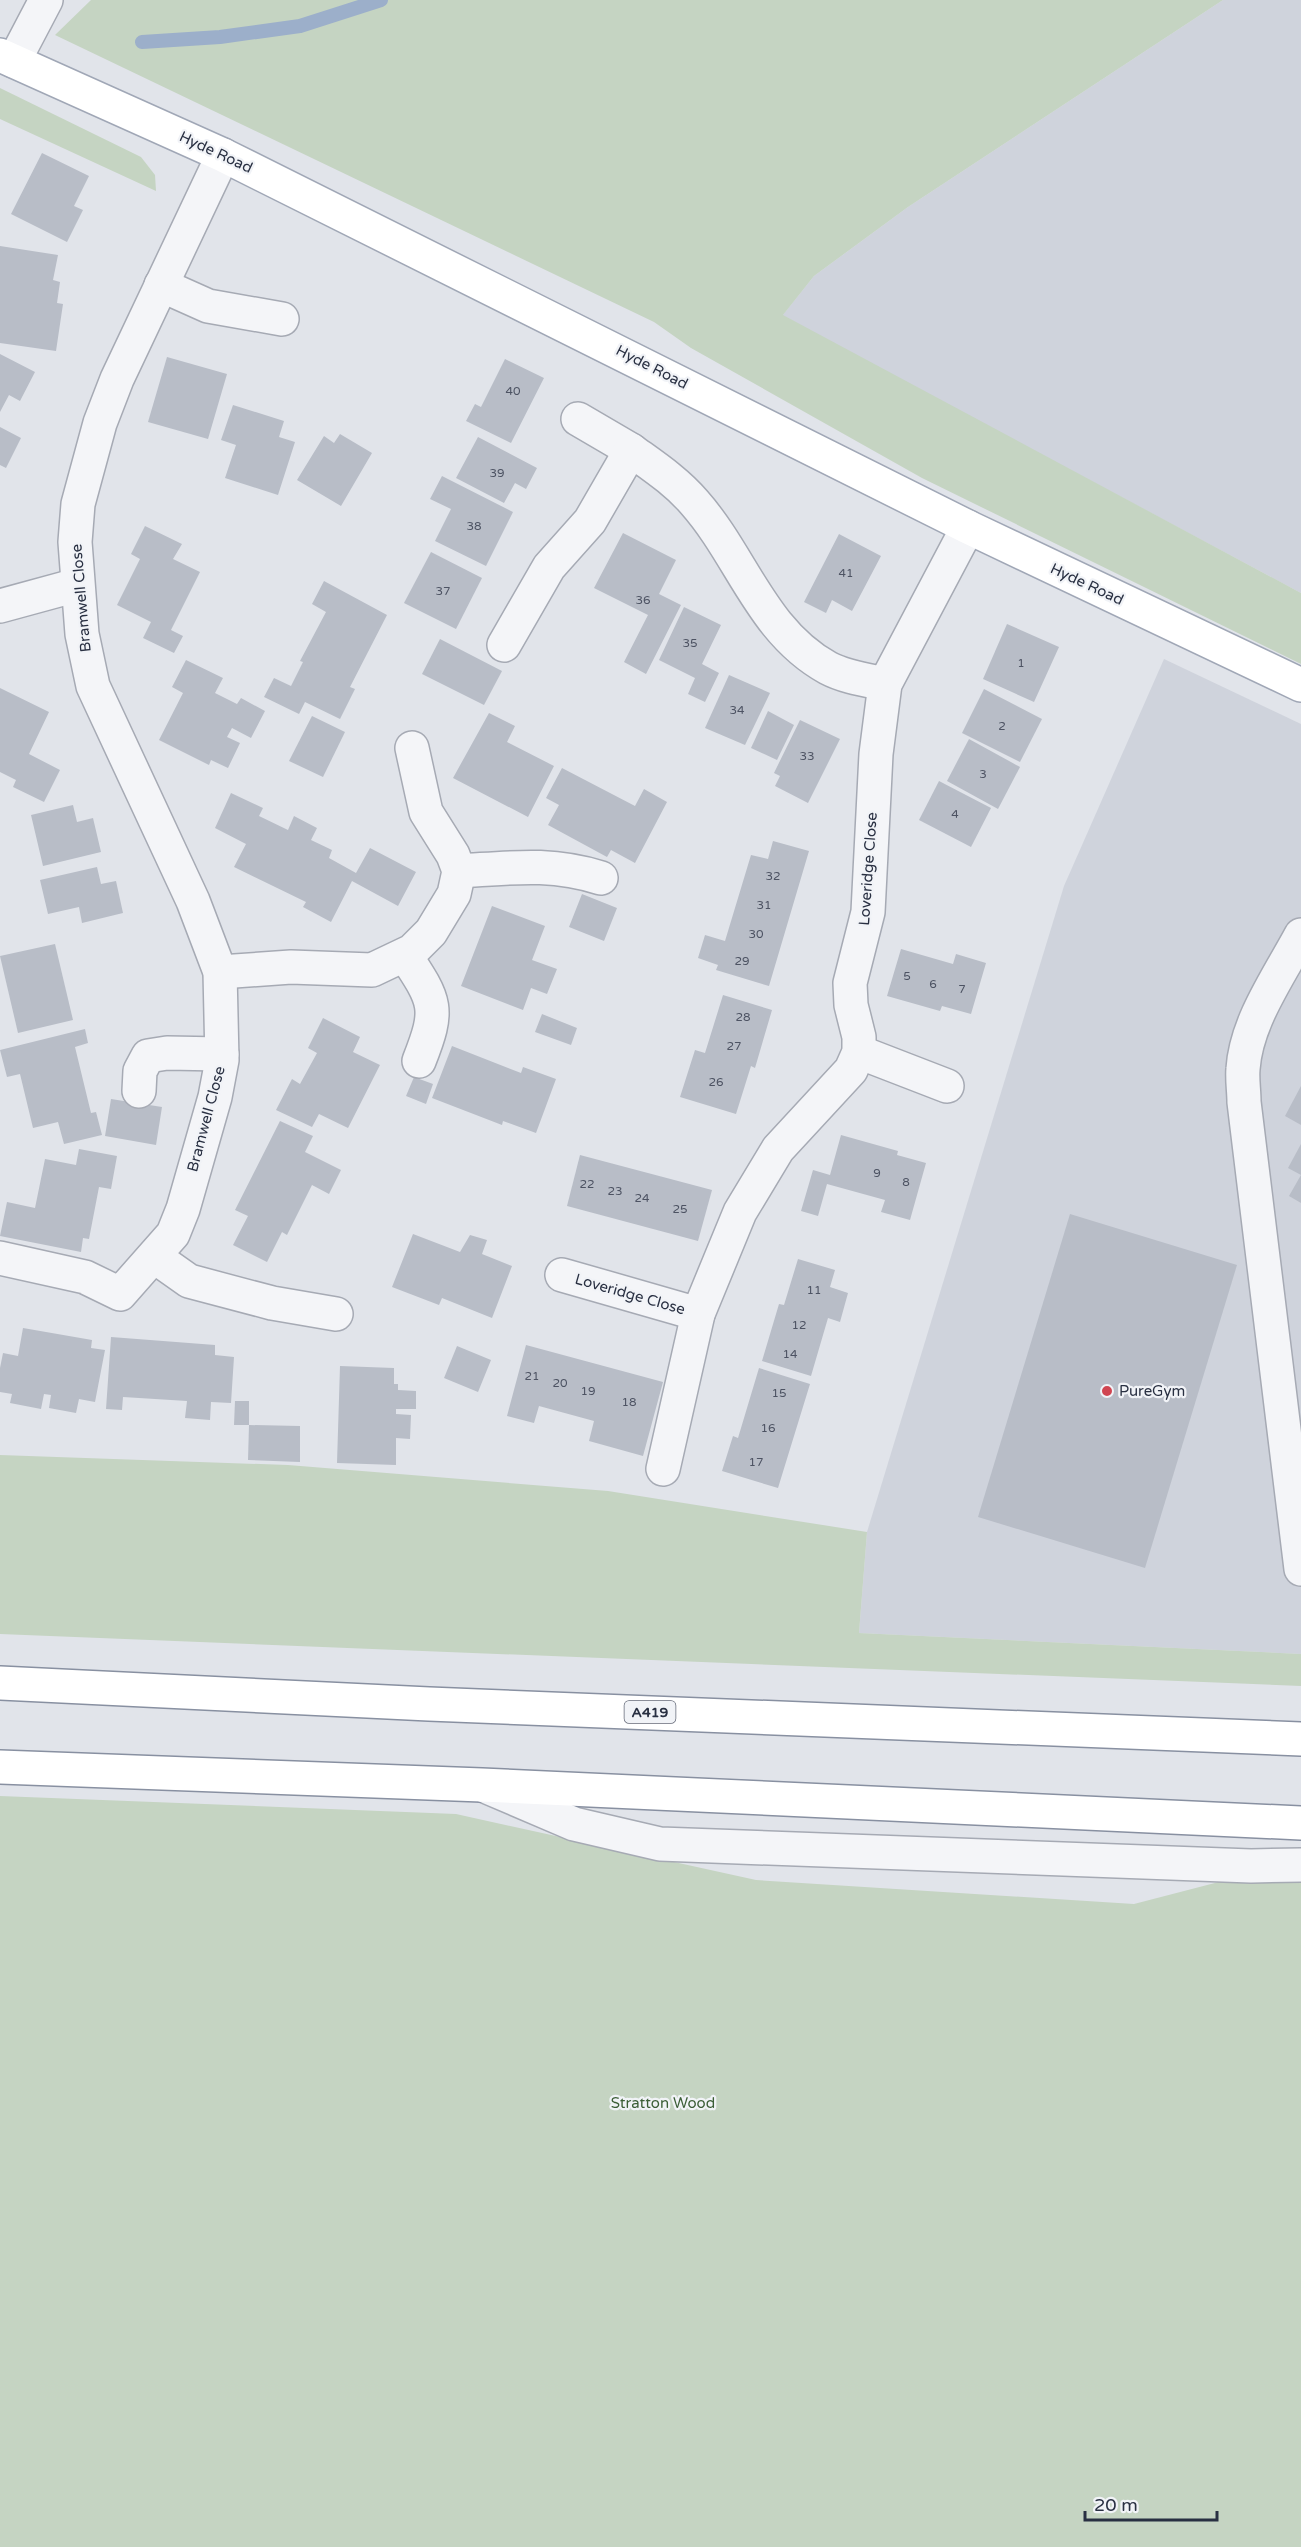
<svg xmlns="http://www.w3.org/2000/svg" width="1301" height="2547" font-family="'Varela Round',sans-serif">
<rect width="100%" height="100%" fill="#e1e4ea"/>
<!-- built -->
<g fill="#cfd3dc">
<path d="M1223 0H1301V593L782 316 814 276 908 207Z"/>
<path d="M1164 659 1301 724V1654L859 1633 867 1532 1064 886Z"/>
</g>
<!-- green -->
<g fill="#c5d4c2">
<path d="M91 0H1223L908 207 814 276 783 315 1301 593V664L922 478 691 348 654 322 55 35Z"/>
<path d="M0 88 141 157 155 175 156 191 0 119Z"/>
<path d="M0 1455 288 1465 608 1491 867 1532 859 1633 1301 1654V1686L0 1634Z"/>
<path d="M0 1796 456 1814 756 1880 1134 1904 1238 1877 1301 1876V2547H0Z"/>
</g>
<g fill="none" stroke-linecap="round" stroke-linejoin="round">
<!-- stream -->
<path stroke="#9cafca" stroke-width="14" d="M142 42 220 37 300 26 381 0"/>
</g>
<!-- building -->
<g fill="#b8bdc7">
<path d="M42 153 89 176 74 206 83 210 67 242 11 214Z"/>
<path d="M0 246 58 255 53 280 60 282 57 303 63 304 56 351 0 343Z"/>
<path d="M0 354 35 372 20 401 9 395 0 412Z"/>
<path d="M167 357 227 374 208 439 148 422Z"/>
<path d="M505 359 544 378 511 443 466 421 475 404 481 407Z"/>
<path d="M233 405 284 421 279 437 295 442 278 495 225 478 236 445 221 440Z"/>
<path d="M0 427 21 438 6 468 0 465Z"/>
<path d="M340 434 372 453 341 506 297 480 324 436 334 443Z"/>
<path d="M478 437 537 468 526 489 515 483 504 503 456 478Z"/>
<path d="M442 476 513 512 486 566 435 541 451 509 430 499Z"/>
<path d="M145 526 182 544 173 559 200 572 171 630 183 636 174 653 143 638 151 622 117 605 140 559 131 554Z"/>
<path d="M623 533 676 560 659 594 681 605 646 674 624 662 648 615 594 588Z"/>
<path d="M839 534 881 556 852 611 832 600 826 613 804 602Z"/>
<path d="M431 552 482 578 456 629 404 603Z"/>
<path d="M324 581 387 615 350 687 355 689 340 719 305 702 299 714 264 697 274 678 291 686 303 662 300 661 326 612 312 604Z"/>
<path d="M684 607 721 625 702 664 719 673 705 702 688 694 695 678 659 660Z"/>
<path d="M1007 624 1059 647 1034 702 983 679Z"/>
<path d="M440 639 502 671 484 705 422 674Z"/>
<path d="M186 660 223 678 215 693 237 704 241 698 265 711 251 738 232 728 227 737 240 743 228 768 211 760 209 765 159 740 183 693 172 687Z"/>
<path d="M729 675 770 693 745 745 705 728Z"/>
<path d="M0 688 49 712 29 754 60 770 44 802 13 787 16 780 0 772Z"/>
<path d="M984 689 1042 719 1020 762 962 733Z"/>
<path d="M768 711 794 725 777 760 751 748Z"/>
<path d="M489 713 515 726 507 742 554 766 528 817 453 778Z"/>
<path d="M312 716 345 732 323 777 289 761Z"/>
<path d="M800 720 840 739 808 803 775 786 780 776 774 773Z"/>
<path d="M969 739 1020 767 998 809 947 781Z"/>
<path d="M562 768 635 806 644 789 667 802 635 863 611 850 607 857 548 825 559 805 546 798Z"/>
<path d="M939 781 991 808 971 847 919 820Z"/>
<path d="M231 793 263 808 259 816 288 830 294 816 317 828 311 840 332 850 329 858 356 873 370 848 416 872 398 906 352 881 331 922 303 907 306 902 234 867 246 844 215 828Z"/>
<path d="M73 805 77 822 93 818 101 852 43 866 31 815Z"/>
<path d="M773 841 809 851 769 986 716 970 718 965 698 958 705 935 725 941 751 855 768 859Z"/>
<path d="M97 867 101 884 116 881 123 913 82 923 79 907 48 914 40 880Z"/>
<path d="M582 894 617 908 604 941 569 927Z"/>
<path d="M492 906 545 926 532 960 557 969 547 994 531 988 523 1010 461 986Z"/>
<path d="M55 944 73 1020 18 1033 0 956Z"/>
<path d="M901 949 953 964 956 954 986 963 971 1014 942 1006 940 1011 887 996Z"/>
<path d="M723 995 772 1010 755 1068 751 1066 736 1114 680 1097 695 1050 705 1053Z"/>
<path d="M542 1014 577 1028 571 1045 535 1032Z"/>
<path d="M323 1018 360 1037 353 1052 380 1065 348 1128 319 1114 312 1127 276 1110 292 1079 300 1084 317 1053 308 1048Z"/>
<path d="M85 1029 88 1043 75 1047 91 1113 96 1112 102 1135 64 1144 58 1122 33 1128 20 1074 7 1077 0 1050Z"/>
<path d="M452 1046 521 1073 523 1067 556 1079 536 1133 503 1121 502 1125 432 1098Z"/>
<path d="M414 1077 433 1084 426 1104 406 1096Z"/>
<path d="M1301 1086V1125L1285 1116Z"/>
<path d="M111 1099 162 1107 156 1145 105 1136Z"/>
<path d="M280 1121 313 1136 305 1152 341 1170 329 1194 312 1185 287 1235 282 1232 267 1262 233 1245 248 1216 235 1210Z"/>
<path d="M841 1135 898 1151 897 1155 926 1163 910 1220 881 1212 885 1200 827 1184 818 1216 801 1211 813 1170 830 1175Z"/>
<path d="M1301 1144V1175L1288 1168Z"/>
<path d="M79 1149 117 1156 111 1189 99 1187 89 1239 83 1238 81 1252 0 1236 7 1202 35 1208 45 1159 76 1165Z"/>
<path d="M580 1155 712 1190 698 1241 567 1206Z"/>
<path d="M1301 1175V1203L1289 1196Z"/>
<path d="M1070 1214 1237 1265 1145 1568 978 1517Z"/>
<path d="M413 1234 460 1252 470 1235 487 1240 482 1254 512 1266 492 1318 442 1298 439 1305 392 1287Z"/>
<path d="M798 1259 835 1270 830 1287 848 1293 840 1322 828 1318 811 1376 762 1361 779 1304 784 1305Z"/>
<path d="M23 1328 92 1340 91 1348 105 1350 95 1402 79 1399 76 1413 49 1408 51 1395 44 1394 41 1409 10 1403 12 1394 0 1392V1368L3 1353 18 1356Z"/>
<path d="M111 1337 215 1345V1355L234 1357 231 1403 211 1402 210 1420 185 1418 187 1401 123 1397 122 1410 106 1409Z"/>
<path d="M526 1345 663 1382 643 1456 589 1441 594 1421 539 1406 534 1423 507 1416Z"/>
<path d="M457 1346 491 1360 478 1392 444 1378Z"/>
<path d="M340 1366 394 1368V1384H398V1390L416 1391V1409H396V1414L411 1415 410 1439 396 1438V1465L337 1463Z"/>
<path d="M759 1368 810 1384 778 1488 722 1471 733 1436 738 1438Z"/>
<path d="M235 1401H249V1425H234Z"/>
<path d="M249 1425 300 1426V1462L248 1460Z"/>
</g>
<g fill="none" stroke-linecap="round" stroke-linejoin="round">
<!-- minor casing -->
<g stroke="#a6aab4" stroke-width="36">
<g id="minor">
<path d="M14 61 46 0"/>
<path d="M161 285 208 306 282 319"/>
<path d="M578 419 631 450"/>
<path d="M0 606 77 585"/>
<path d="M504 645 549 567 590 521 631 450C653 466 676 481 694 502 742 556 761 631 828 668 845 677 866 680 885 684"/>
<path d="M459 871C511 868 550 862 601 878"/>
<path d="M1301 935C1279 976 1246 1022 1243 1069 1242 1079 1244 1091 1244 1102L1301 1569"/>
<path d="M405 955C436 1002 440 1008 419 1061"/>
<path d="M220 972 291 967 372 970 412 951 431 932 454 894 459 871 453 855 426 812 412 748"/>
<path d="M859 1052 947 1086"/>
<path d="M139 1091 140 1071 148 1056 167 1053 222 1054"/>
<path d="M155 1257 189 1281 272 1303 336 1314"/>
<path d="M0 1258 85 1277 120 1294 173 1234 183 1209 215 1097 222 1060 220 972 193 901 93 686 82 634 75 542 78 504 100 423 117 379 223 155"/>
<path d="M562 1275 698 1314"/>
<path d="M663 1469 698 1314 740 1212 778 1149 851 1070 859 1052V1037L851 1005 850 983 868 912 876 754 885 684 968 527"/>
<path d="M485 1786 574 1824 660 1844 1251 1866 1301 1865"/>
</g>
</g>
<!-- major casing -->
<g stroke="#a0a7b6" stroke-width="36">
<path id="major" d="M0 55 223 155 968 527 1301 685"/>
</g>
<!-- highway casing -->
<g stroke="#8890a1" stroke-width="36">
<g id="highway">
<path d="M0 1683 429 1704 1301 1739"/>
<path d="M0 1767 482 1785 1301 1823"/>
</g>
</g>
<!-- minor -->
<use href="#minor" stroke="#f4f5f8" stroke-width="33"/>
<!-- major -->
<use href="#major" stroke="#fff" stroke-width="33"/>
<!-- highway -->
<use href="#highway" stroke="#fff" stroke-width="33"/>
</g>
<!-- markers -->
<circle fill="#d04551" stroke="#f1f3f7" stroke-width="2" cx="1107" cy="1391" r="6"/>
<g text-anchor="middle" dominant-baseline="central" stroke-width="4.5" stroke-linejoin="round" paint-order="stroke">
<!-- number labels -->
<g font-size="12" fill="#4d5363">
<text x="513" y="391">40</text>
<text x="497" y="473">39</text>
<text x="474" y="526">38</text>
<text x="846" y="573">41</text>
<text x="443" y="591">37</text>
<text x="643" y="600">36</text>
<text x="690" y="643">35</text>
<text x="1021" y="663">1</text>
<text x="737" y="710">34</text>
<text x="1002" y="726">2</text>
<text x="807" y="756">33</text>
<text x="983" y="774">3</text>
<text x="955" y="814">4</text>
<text x="773" y="876">32</text>
<text x="764" y="905">31</text>
<text x="756" y="934">30</text>
<text x="742" y="961">29</text>
<text x="907" y="976">5</text>
<text x="933" y="984">6</text>
<text x="962" y="989">7</text>
<text x="743" y="1017">28</text>
<text x="734" y="1046">27</text>
<text x="716" y="1082">26</text>
<text x="877" y="1173">9</text>
<text x="906" y="1182">8</text>
<text x="587" y="1184">22</text>
<text x="615" y="1191">23</text>
<text x="642" y="1198">24</text>
<text x="680" y="1209">25</text>
<text x="814" y="1290">11</text>
<text x="799" y="1325">12</text>
<text x="790" y="1354">14</text>
<text x="532" y="1376">21</text>
<text x="560" y="1383">20</text>
<text x="588" y="1391">19</text>
<text x="779" y="1393">15</text>
<text x="629" y="1402">18</text>
<text x="768" y="1428">16</text>
<text x="756" y="1462">17</text>
</g>
<!-- shield labels -->
<rect fill="#f1f3f7" stroke="#656a78" stroke-width="1.5" x="624.5" y="1701" width="51" height="22" rx="4.5"/>
<g font-size="14" font-weight="bold" fill="#293042">
<text x="650" y="1712">A419</text>
</g>
<!-- street labels -->
<g font-size="15" fill="#293042" stroke="#f1f3f7">
<text transform="translate(216 152) rotate(25)">Hyde Road</text>
<text transform="translate(652 367) rotate(27)">Hyde Road</text>
<text transform="translate(1087 584) rotate(25)">Hyde Road</text>
<text transform="translate(81 598) rotate(-95)">Bramwell Close</text>
<text transform="translate(868 869) rotate(-86)">Loveridge Close</text>
<text transform="translate(206 1119) rotate(-75)">Bramwell Close</text>
<text transform="translate(630 1294) rotate(16)">Loveridge Close</text>
</g>
<!-- poi labels -->
<g font-size="15" fill="#293042" stroke="#f1f3f7" text-anchor="start">
<text x="1119" y="1391">PureGym</text>
</g>
<!-- park labels -->
<g font-size="15" fill="#3b5e36" stroke="#f1f3f7">
<text x="663" y="2103">Stratton Wood</text>
</g>
</g>
<!-- scale -->
<path d="M1085 2511v9h132v-9" fill="none" stroke="#293042" stroke-width="3"/>
<text x="1094" y="2511" font-size="18" fill="#293042" stroke="#f1f3f7" stroke-width="4.5" paint-order="stroke">20 m</text>
</svg>
